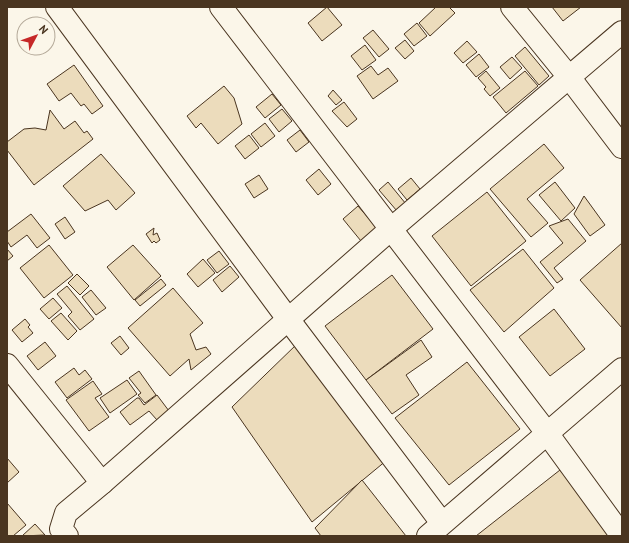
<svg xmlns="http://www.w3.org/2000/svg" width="629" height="543" font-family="'PT Sans',sans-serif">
<rect width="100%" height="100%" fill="#fbf6e9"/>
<!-- building -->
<g fill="#ecdcbc" stroke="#4a3520">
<path d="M327 7 342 25 322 41 308 23Z"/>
<path d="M436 7H449L455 13 430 36 419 23Z"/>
<path d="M552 7H581L563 21Z"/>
<path d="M417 23 427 36 414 46 404 34Z"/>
<path d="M373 30 389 49 379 57 363 38Z"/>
<path d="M405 40 414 51 405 59 395 48Z"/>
<path d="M467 41 477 52 463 63 454 53Z"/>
<path d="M365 45 376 60 362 70 351 56Z"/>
<path d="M525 47 549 76 539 85 515 56Z"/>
<path d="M479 54 489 67 476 77 466 65Z"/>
<path d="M512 57 522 68 510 79 500 67Z"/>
<path d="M74 65 103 106 92 114 84 104 81 106 71 93 59 101 47 84Z"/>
<path d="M371 66 378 75 388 68 398 81 373 99 357 76Z"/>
<path d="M486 71 500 88 490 96 484 89 486 87 478 78Z"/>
<path d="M525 71 538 86 506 113 493 97Z"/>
<path d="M224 86 234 98 242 124 218 144 201 123 196 128 187 116Z"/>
<path d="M333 90 342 100 336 105 328 96Z"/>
<path d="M272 94 281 105 265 118 256 107Z"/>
<path d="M344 102 357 119 347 127 332 111Z"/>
<path d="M282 109 292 121 279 132 269 119Z"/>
<path d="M50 110 64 129 75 121 84 133 87 131 93 139 34 185 7 150V142L24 129 35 128 46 130Z"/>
<path d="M265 123 275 136 261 147 251 134Z"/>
<path d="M300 130 309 142 296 152 287 140Z"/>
<path d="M249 135 259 148 245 159 235 146Z"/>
<path d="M544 144 564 168 527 199 548 223 531 237 490 189Z"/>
<path d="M101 154 135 193 116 210 108 200 85 211 63 186Z"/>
<path d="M319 169 331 184 318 195 306 180Z"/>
<path d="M259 175 268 189 254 198 245 184Z"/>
<path d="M411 178 420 189 407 200 398 189Z"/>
<path d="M388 182 406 204 397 211 379 190Z"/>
<path d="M555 182 575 208 561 221 539 195Z"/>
<path d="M487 192 526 241 471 286 432 236Z"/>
<path d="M584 196 605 225 590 236 574 214Z"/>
<path d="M358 206 377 228 361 241 343 219Z"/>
<path d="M31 214 50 238 37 248 27 235 11 247 7 241V232Z"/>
<path d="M65 217 75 232 65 239 55 224Z"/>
<path d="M568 219 586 241 554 268 563 279 557 283 540 262 563 243 549 226Z"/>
<path d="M154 228 153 235 157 233 160 240 156 243 154 241 152 243 146 234Z"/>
<path d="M622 243V328L580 280Z"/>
<path d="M49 245 73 275 44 298 20 268Z"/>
<path d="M133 245 161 276 134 300 107 267Z"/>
<path d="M7 249 13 256 7 261Z"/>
<path d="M523 249 554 288 504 332 470 290Z"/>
<path d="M219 251 229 264 217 273 207 260Z"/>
<path d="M203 259 215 273 198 287 187 274Z"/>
<path d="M230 266 239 277 222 292 213 280Z"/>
<path d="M77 274 89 286 80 295 68 283Z"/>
<path d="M392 275 433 329 366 380 325 326Z"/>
<path d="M161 279 166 285 140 306 135 300Z"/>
<path d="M67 286 94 319 80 330 68 316 72 312 57 294Z"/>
<path d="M173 288 203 323 190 334 196 350 206 347 211 354 191 370 189 359 170 376 128 328Z"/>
<path d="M91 290 106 308 96 315 82 297Z"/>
<path d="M53 298 62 308 49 319 40 309Z"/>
<path d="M554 309 585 349 550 376 519 337Z"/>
<path d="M61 313 77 331 68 340 51 321Z"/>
<path d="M25 319 30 325 28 327 33 333 22 342 12 330Z"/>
<path d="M120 336 129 348 121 355 111 343Z"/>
<path d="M421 340 432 357 406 375 419 395 392 414 366 380Z"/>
<path d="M45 342 56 356 38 370 27 356Z"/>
<path d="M298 343 387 460 312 522 232 407Z"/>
<path d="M467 362 520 429 449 485 395 418Z"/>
<path d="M74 368 79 375 85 370 92 379 67 398 55 382Z"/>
<path d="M139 371 156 395 145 403 138 395 141 393 129 378Z"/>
<path d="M127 380 137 394 110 413 100 398Z"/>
<path d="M93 381 102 394 95 398 109 417 89 431 66 400Z"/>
<path d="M157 395 169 411 157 420 149 411 130 425 120 412 137 398H139L144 405Z"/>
<path d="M7 458 19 472 7 483Z"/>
<path d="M560 470 614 536H476Z"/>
<path d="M362 480 406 536H321L315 528Z"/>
<path d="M7 503 26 525 13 536H7Z"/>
<path d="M35 524 45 535 22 536Z"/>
</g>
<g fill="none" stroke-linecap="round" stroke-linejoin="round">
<!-- minor casing -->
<g stroke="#4a3520" stroke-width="24">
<g id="minor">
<path d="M57 7 288 319 442 523"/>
<path d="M221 7 547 433 622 536"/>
<path d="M512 7 569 77 622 147"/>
<path d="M7 365 102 483"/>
<path d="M67 536 61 529 66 513 102 483 391 229 622 32"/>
<path d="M428 536 622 369"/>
</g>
</g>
<!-- minor -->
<use href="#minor" stroke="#fbf6e9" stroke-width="22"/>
</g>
<!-- border -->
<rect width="629" height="543" fill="none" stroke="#4a3520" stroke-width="16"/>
<!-- north arrow -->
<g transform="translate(36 36) rotate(49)"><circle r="19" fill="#fbf6e9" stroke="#b4a999"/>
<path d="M0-3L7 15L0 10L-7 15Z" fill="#c62828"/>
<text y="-6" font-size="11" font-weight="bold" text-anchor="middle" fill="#4a3520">N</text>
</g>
</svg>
